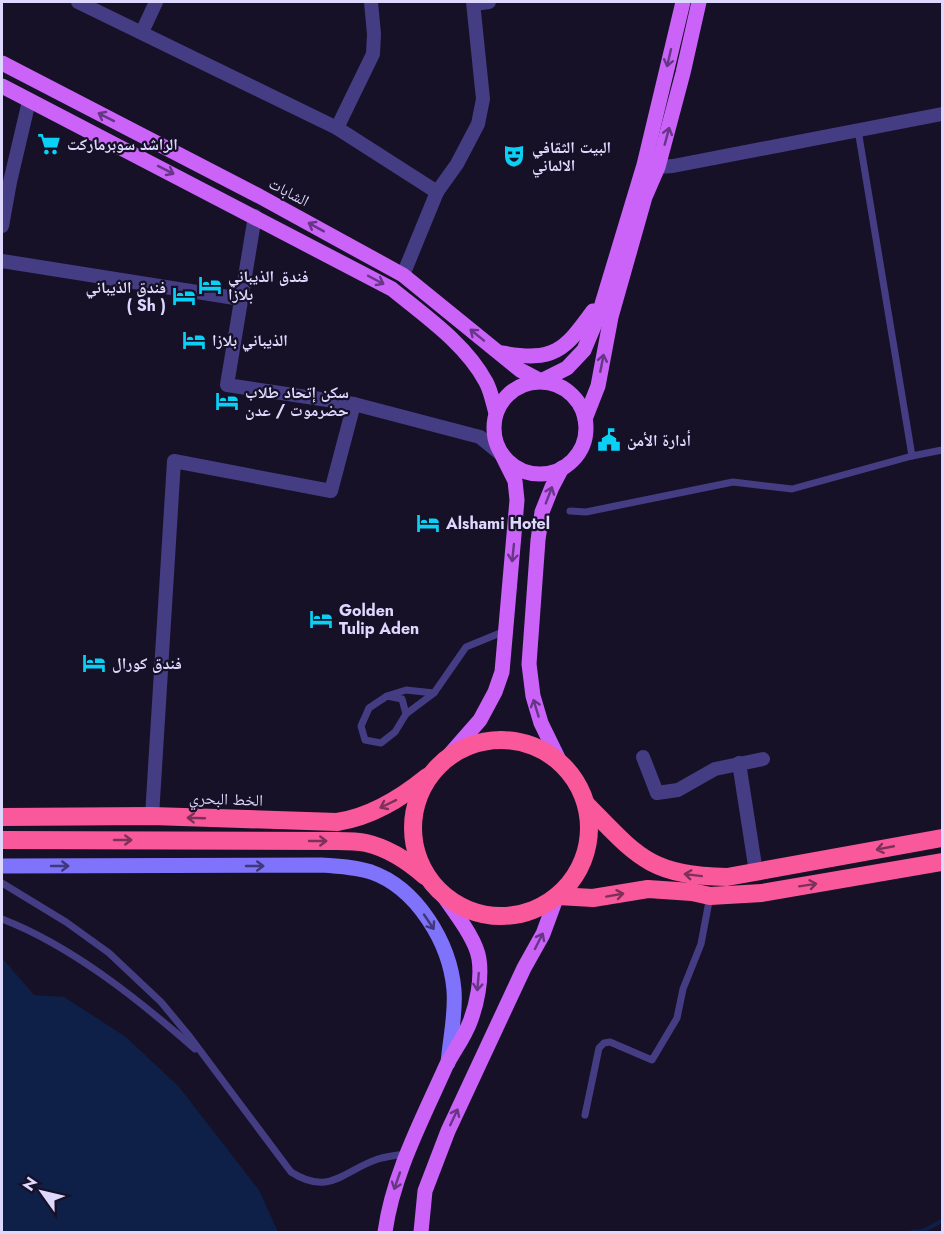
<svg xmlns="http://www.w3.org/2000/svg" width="944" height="1234" font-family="Jost,'Noto Naskh Arabic',sans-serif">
<rect width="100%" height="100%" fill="#161127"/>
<!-- water -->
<path fill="#0e2048" d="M2 958 34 995 64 997 126 1037 179 1087 259 1190 278 1232H2Z"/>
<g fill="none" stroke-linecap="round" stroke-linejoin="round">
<!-- stream -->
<path stroke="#0e2048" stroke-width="4" d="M912 1232 923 1231 942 1221"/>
<!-- lane -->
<g stroke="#453d84" stroke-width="7">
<path d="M858 130 912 456"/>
<path d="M570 511 586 512 733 482 792 489 912 456 942 450"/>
<path d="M387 696 402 699 406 714 395 732 381 743 365 740 361 726 369 708Z"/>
<path d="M387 696 406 690 434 693"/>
<path d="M406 714 434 693 466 647 505 631"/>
<path d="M2 883 66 922 109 953 161 1002 190 1037 291 1172C330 1197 344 1170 378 1159 387 1156 397 1155 406 1154"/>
<path d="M2 919C72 946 139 1000 195 1049"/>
<path d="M585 1115 599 1048 604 1043 610 1042 652 1060 677 1018 683 989 701 944 710 896"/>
</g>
<!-- street -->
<g stroke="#453d84" stroke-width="14">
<path d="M78 2 337 128 437 192"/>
<path d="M474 4 489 2"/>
<path d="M142 32 156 2"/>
<path d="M337 128 373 54 374 34 371 2"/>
<path d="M658 167 673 166 942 114"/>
<path d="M255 216 227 385 354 404 480 437 502 455"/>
<path d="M2 226 10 182 29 101"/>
<path d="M2 261 241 299"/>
<path d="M403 275 437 192 457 164 478 124 483 99 473 2"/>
<path d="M643 757 657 793 678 790 715 769 763 759"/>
<path d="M739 763 756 872"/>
<path d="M152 816 174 461 331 491 354 404"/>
</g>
<!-- secondary -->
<path stroke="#7e73fa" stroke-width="15" d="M2 866 321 865C338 866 355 867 371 872 417 888 450 943 454 990 456 1014 450 1039 448 1063"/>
<!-- primary -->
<g stroke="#cb63f9" stroke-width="15">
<path d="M2 63 259 196 403 275 520 370 541 381 567 368 584 350 599 314 644 165 683 2"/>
<path d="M2 86 392 289C425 316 466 344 486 382 491 391 493 403 496 413"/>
<path d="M502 353C554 362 564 351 593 311"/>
<circle cx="540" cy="428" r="46"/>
<path d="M585 419 598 386 611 317 645 197 658 167 683 73 699 2"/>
<path d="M444 761 480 720 495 692 502 672 517 500 515 481 502 455"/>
<path d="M560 762 541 723 533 696 529 664 538 540 542 512 552 487 562 468"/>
<path d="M385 1232C393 1174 422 1120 446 1066 453 1052 464 1038 470 1022 477 1004 482 979 479 959 476 938 453 911 441 892"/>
<path d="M421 1232 425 1191 448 1131 524 968 543 934 557 896"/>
</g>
<!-- highway -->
<g stroke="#f9589b" stroke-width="18">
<circle cx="501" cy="828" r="88"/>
<path d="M586 804C638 857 649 875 727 877L942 838"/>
<path d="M2 817 152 816 337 822C371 817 400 799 427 777"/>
<path d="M2 840 337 841C346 841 357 841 366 843 388 848 409 862 425 876"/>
<path d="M557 896 593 898 648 889 692 892 710 896 762 893 942 862"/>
</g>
</g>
<!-- one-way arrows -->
<defs><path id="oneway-shaft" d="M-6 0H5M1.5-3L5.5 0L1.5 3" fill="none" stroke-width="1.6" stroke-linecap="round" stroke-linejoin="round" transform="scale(1.5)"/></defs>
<g stroke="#673686">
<use href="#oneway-shaft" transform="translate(669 58) rotate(103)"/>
<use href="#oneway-shaft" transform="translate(106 117) rotate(-153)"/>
<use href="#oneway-shaft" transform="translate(667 136) rotate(-75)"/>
<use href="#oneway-shaft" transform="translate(166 170) rotate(27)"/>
<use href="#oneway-shaft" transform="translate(316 227) rotate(-151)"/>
<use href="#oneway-shaft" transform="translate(376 280) rotate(28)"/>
<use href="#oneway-shaft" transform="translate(477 335) rotate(-141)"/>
<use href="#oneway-shaft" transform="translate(602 363) rotate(-79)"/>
<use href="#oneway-shaft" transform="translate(549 495) rotate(-69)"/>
<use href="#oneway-shaft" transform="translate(513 553) rotate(96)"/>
<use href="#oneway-shaft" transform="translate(536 708) rotate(-107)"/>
<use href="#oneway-shaft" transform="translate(539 941) rotate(-63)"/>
<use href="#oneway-shaft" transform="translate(478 982) rotate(95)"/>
<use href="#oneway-shaft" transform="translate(454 1117) rotate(-65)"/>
<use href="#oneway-shaft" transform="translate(397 1181) rotate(109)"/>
</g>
<g stroke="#7c315b">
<use href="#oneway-shaft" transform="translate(388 804) rotate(154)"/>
<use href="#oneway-shaft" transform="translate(196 818) rotate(-178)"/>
<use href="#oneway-shaft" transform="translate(123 840)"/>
<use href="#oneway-shaft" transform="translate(318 841)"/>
<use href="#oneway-shaft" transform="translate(885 848) rotate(169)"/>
<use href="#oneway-shaft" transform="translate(693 875) rotate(-173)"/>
<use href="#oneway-shaft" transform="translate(808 885) rotate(-9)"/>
<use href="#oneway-shaft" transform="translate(615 895) rotate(-10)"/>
</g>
<g stroke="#40387b">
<use href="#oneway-shaft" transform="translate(60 866)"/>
<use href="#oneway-shaft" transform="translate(255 866)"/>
<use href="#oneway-shaft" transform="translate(429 922) rotate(56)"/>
</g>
<!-- icons -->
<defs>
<g id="supermarket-bare" transform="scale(1.8)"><path d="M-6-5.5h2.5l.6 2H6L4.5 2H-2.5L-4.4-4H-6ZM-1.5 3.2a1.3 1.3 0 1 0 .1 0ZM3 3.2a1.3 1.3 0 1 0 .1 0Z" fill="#0bd0f6" stroke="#161127" stroke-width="2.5" paint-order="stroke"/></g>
<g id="theatre-bare" transform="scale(1.8)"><path d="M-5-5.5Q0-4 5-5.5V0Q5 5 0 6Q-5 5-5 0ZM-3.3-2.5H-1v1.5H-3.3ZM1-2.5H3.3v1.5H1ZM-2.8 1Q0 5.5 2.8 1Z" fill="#0bd0f6" stroke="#161127" stroke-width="2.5" paint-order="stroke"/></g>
<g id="hotel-bare" transform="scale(1.8)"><path d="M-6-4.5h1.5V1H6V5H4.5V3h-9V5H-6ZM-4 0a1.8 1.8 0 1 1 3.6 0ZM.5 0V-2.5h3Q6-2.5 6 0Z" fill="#0bd0f6" stroke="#161127" stroke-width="2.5" paint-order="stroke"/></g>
<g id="civic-bare" transform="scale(1.8)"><path d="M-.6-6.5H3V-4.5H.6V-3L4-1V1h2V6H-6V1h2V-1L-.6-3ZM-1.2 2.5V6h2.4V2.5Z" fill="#0bd0f6" stroke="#161127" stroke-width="2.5" paint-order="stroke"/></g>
</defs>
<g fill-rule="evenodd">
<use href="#supermarket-bare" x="49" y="144"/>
<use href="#theatre-bare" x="514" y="156"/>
<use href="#hotel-bare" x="210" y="285"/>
<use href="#hotel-bare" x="184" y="296"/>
<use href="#hotel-bare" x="194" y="340"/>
<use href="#hotel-bare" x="227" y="401"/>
<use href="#civic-bare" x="609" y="440"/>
<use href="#hotel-bare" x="428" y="523"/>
<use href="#hotel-bare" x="321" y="619"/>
<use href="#hotel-bare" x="94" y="663"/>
</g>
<g text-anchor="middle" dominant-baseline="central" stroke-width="4.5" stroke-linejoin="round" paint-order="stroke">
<!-- poi labels -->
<g font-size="16" font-weight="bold" fill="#dfd8fe" stroke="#161127" text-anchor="start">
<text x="67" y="144">الراشد سوبرماركت</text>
<text x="532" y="147">البيت الثقافي<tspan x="532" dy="18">الالماني</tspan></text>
<text x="228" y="276">فندق الذيباني<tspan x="228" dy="18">بلازا</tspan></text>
<text x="166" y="287" text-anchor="end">فندق الذيباني<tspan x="166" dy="18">( Sh )</tspan></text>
<text x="212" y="340">الذيباني بلازا</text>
<text x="245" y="392">سكن إتحاد طلاب<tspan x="245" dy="18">حضرموت / عدن</tspan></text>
<text x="627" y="440">أدارة الأمن</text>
<text x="446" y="523">Alshami Hotel</text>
<text x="339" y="610">Golden<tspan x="339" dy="18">Tulip Aden</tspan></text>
<text x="112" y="663">فندق كورال</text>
</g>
<!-- street labels -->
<g font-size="16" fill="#dfd8fe" stroke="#161127">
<text transform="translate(289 192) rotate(28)">الشابات</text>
<text transform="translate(226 799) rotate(2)">الخط البحري</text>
</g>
</g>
<!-- border -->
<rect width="944" height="1234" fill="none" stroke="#dfd8fe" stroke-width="6"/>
<!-- north arrow -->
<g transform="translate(42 1192) rotate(304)" stroke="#161127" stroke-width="4.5" paint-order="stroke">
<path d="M0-4.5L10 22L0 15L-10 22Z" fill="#dfd8fe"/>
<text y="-9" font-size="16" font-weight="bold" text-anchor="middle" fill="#dfd8fe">N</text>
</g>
</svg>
